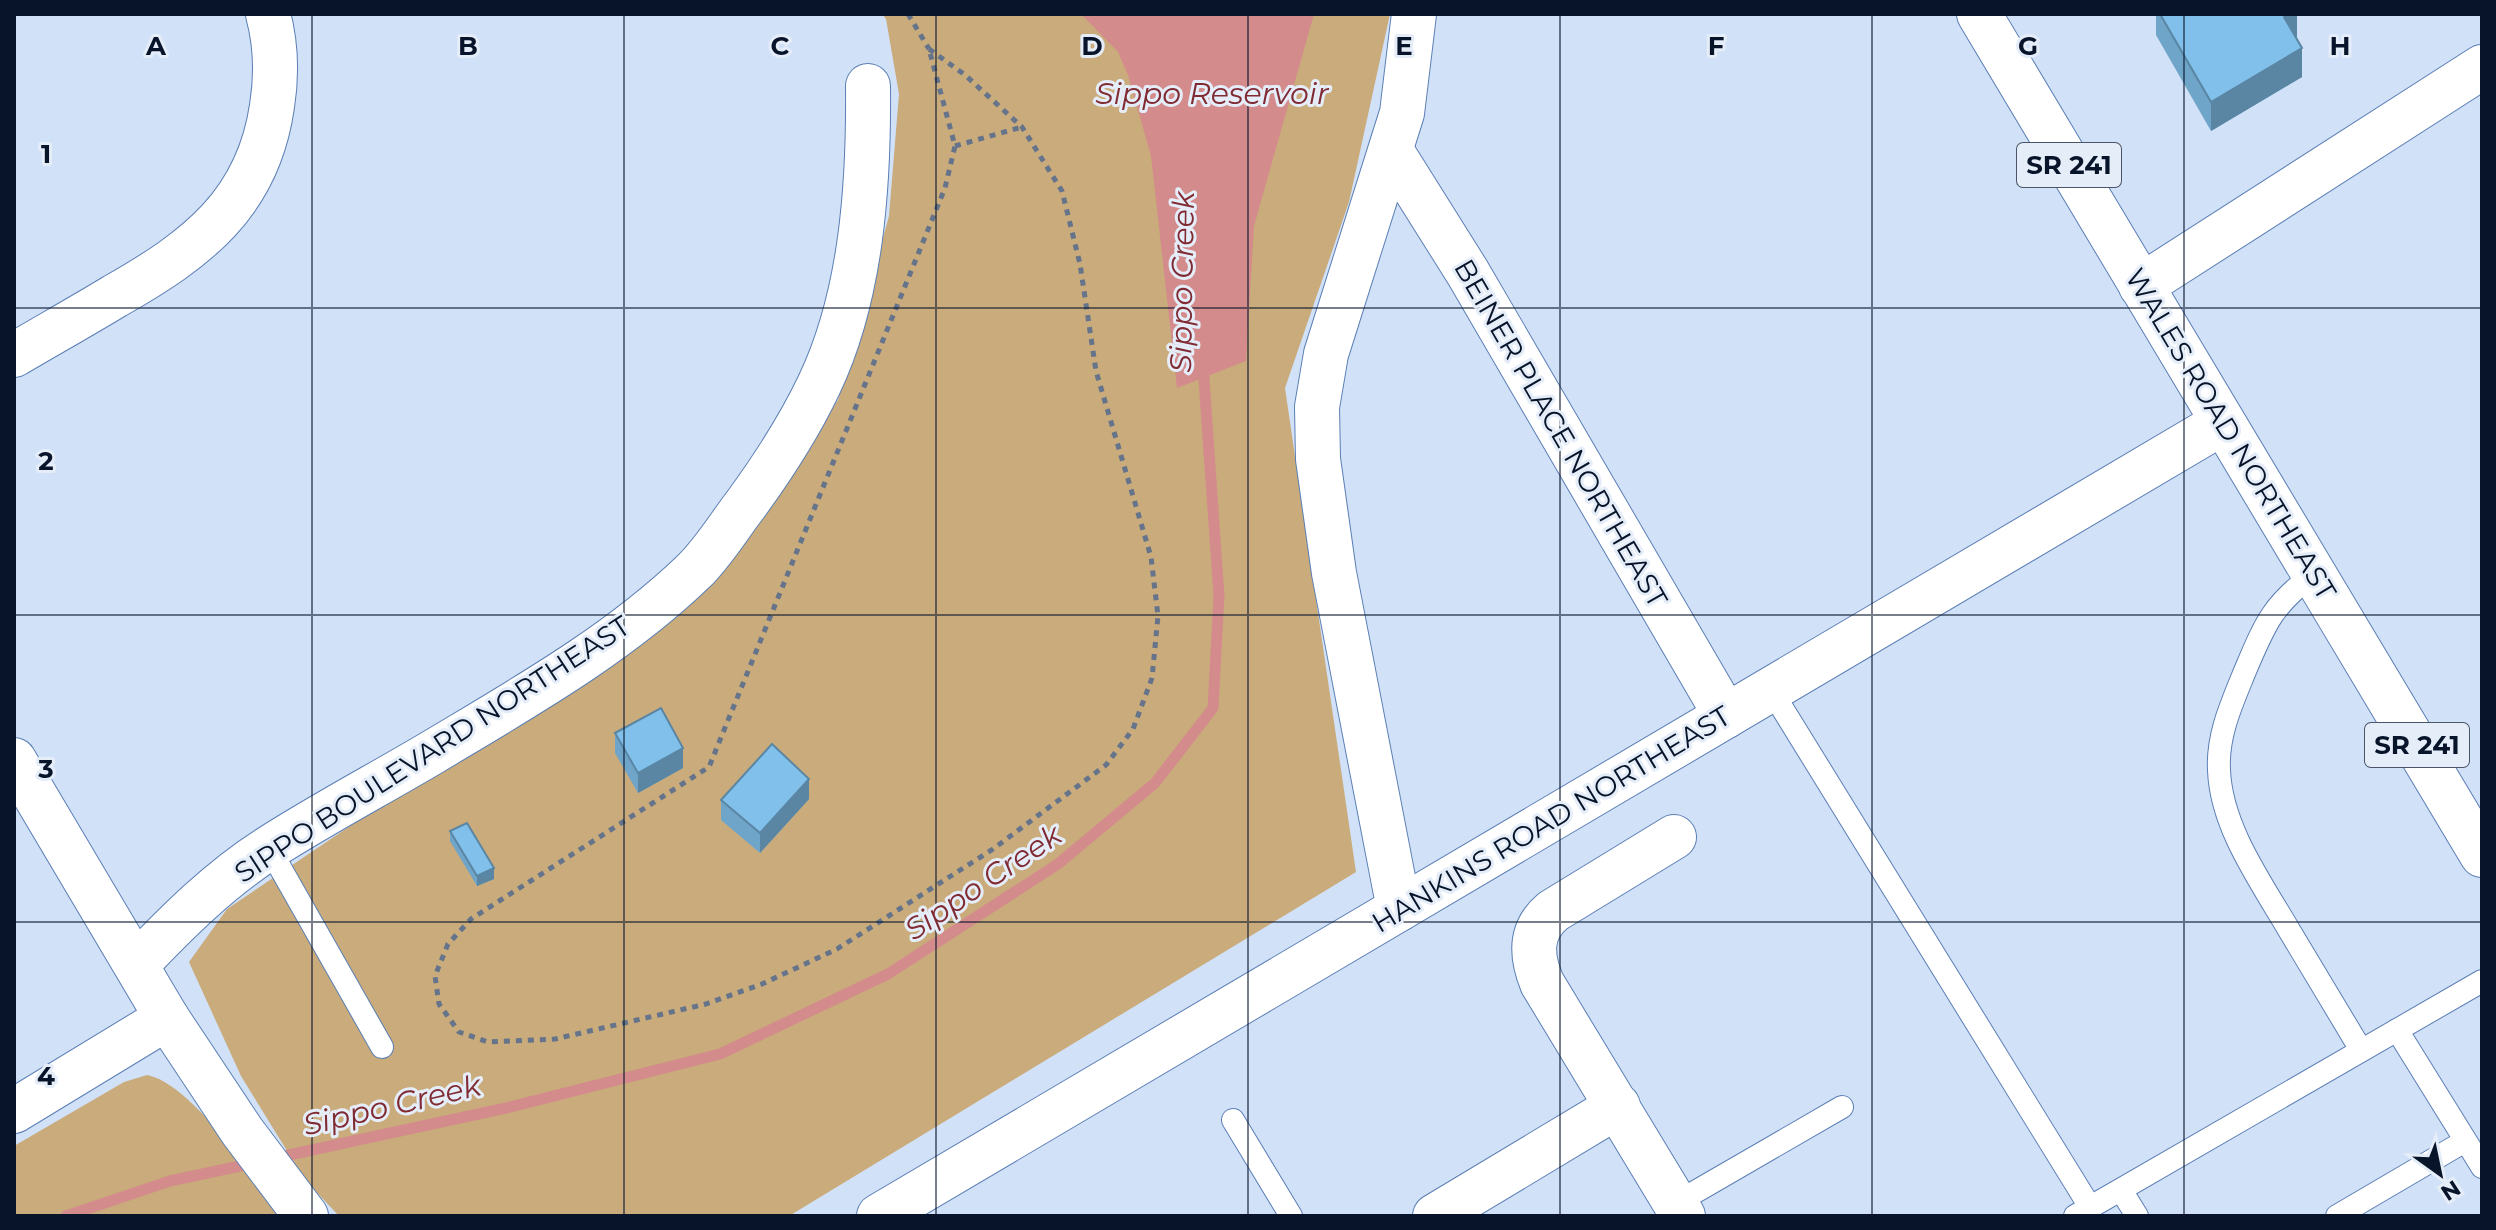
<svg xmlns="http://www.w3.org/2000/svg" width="2496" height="1230" font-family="Montserrat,sans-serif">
<rect width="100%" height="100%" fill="#d1e1f8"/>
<!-- green -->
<g fill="#caab7b">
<path d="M882 14H1390L1349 202 1285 388 1356 872 789 1216H339L305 1180 241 1076 189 962 227 909 396 795 758 504 838 400 889 216 899 94 886 19Z"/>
<path d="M147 1075C191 1083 256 1180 286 1216H14V1146L124 1082Z"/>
</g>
<!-- water -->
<path fill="#d38b8c" d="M1081 14H1314L1254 226 1246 361 1177 388 1151 156 1128 75 1118 52Z"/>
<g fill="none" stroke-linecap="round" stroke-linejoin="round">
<!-- stream -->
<g stroke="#d38b8c" stroke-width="11">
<path d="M275 1158 506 1108 720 1054 888 974 1058 864 1155 783 1213 708 1219 596 1203 365"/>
<path d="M66 1216 170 1181 254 1163"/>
</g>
<!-- lane casing -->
<g stroke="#5b7fb4" stroke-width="24">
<g id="lane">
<path d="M2314 574C2272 605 2265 624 2245 671 2232 703 2217 735 2219 770 2221 827 2261 882 2289 930 2313 970 2337 1010 2361 1050"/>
<path d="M1771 690 2090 1207"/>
<path d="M269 848 382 1047"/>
<path d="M2397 1030 2482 1167"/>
<path d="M1233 1120 1291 1216"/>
<path d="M2121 1190 2137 1216"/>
<path d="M1676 1203 1842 1107"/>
<path d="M2075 1216 2482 981"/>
<path d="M2337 1216 2465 1141"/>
</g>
</g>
<!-- street casing -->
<g stroke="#5b7fb4" stroke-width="46">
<g id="street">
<path d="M1392 152 1468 273 1726 716"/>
<path d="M2141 286 2482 67"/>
<path d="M14 355C48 335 82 316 115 296 196 250 258 204 272 106 277 75 276 44 268 14"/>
<path d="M14 760 167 1018 242 1131 306 1216"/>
<path d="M1674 837 1553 911C1529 931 1531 956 1542 983L1683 1216"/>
<path d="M1399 909 1334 573 1318 459 1317 407 1326 354 1402 113 1414 14"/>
<path d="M137 964C177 922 220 879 269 848 322 814 379 784 433 752 523 698 617 645 693 572 713 553 729 526 746 504 773 467 799 427 819 385 862 295 869 184 868 86"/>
<path d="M14 1111 167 1018"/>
<path d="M1435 1216 1618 1106"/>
</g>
</g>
<!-- secondary casing -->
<g stroke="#5b7fb4" stroke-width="46">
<path id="secondary" d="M879 1216 2222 423"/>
</g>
<!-- primary casing -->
<g stroke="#5b7fb4" stroke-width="46">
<path id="primary" d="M1979 14 2482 855"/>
</g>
<!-- path -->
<g stroke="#65748a" stroke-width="5" stroke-dasharray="6 6" stroke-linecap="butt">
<path d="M908 14 929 49"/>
<path d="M929 49 965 75 1022 127 1062 191 1080 264 1096 371 1151 557 1158 616 1152 678 1133 729 1106 765 993 849 837 949 762 984 706 1004 555 1039 488 1042 459 1032 439 1004 435 976 448 944 471 919 709 767 945 188 955 146Z"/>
<path d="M955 146 1022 127"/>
</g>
<!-- lane -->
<use href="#lane" stroke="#fff" stroke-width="22"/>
<!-- street -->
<use href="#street" stroke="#fff" stroke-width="44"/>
<!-- secondary -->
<use href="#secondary" stroke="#fff" stroke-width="44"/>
<!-- primary -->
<use href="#primary" stroke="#fff" stroke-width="44"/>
</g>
<!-- wall -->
<g fill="#6fa5c9">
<path d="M2156 14H2297L2296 39 2302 77 2211 131 2156 35Z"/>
<path d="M615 733 683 768 638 793 615 753Z"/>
<path d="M809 799 760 853 721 820V800Z"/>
<path d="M450 831 494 879 477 886 450 841Z"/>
</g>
<!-- shaded-wall -->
<g fill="#5a86a4">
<path d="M2289 14H2297V38L2284 17Z"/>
<path d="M2302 48V77L2211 131V102Z"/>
<path d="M683 748V768L638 793V773Z"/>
<path d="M809 779V799L760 853V833Z"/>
<path d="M494 868V879L477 886V876Z"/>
</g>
<!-- building -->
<g fill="#81c0ea" stroke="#5a86a4" stroke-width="2">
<path d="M2160 14H2289L2284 17 2302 48 2211 102Z"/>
<path d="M661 708 683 748 638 773 615 733Z"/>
<path d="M772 744 809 779 760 833 721 800Z"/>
<path d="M467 823 494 868 477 876 450 831Z"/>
</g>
<!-- grid -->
<path fill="none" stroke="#071429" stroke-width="2" stroke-opacity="0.55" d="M312 14V1216M624 14V1216M936 14V1216M1248 14V1216M1560 14V1216M1872 14V1216M2184 14V1216M14 308H2482M14 615H2482M14 922H2482"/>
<g text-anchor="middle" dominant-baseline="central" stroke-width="6" stroke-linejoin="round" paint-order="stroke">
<!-- shield labels -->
<g fill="#e5edf9" stroke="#4a5567" stroke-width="2">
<rect x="2017" y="143" width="104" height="44" rx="6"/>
<rect x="2365" y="723" width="104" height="44" rx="6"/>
</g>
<g font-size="26" font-weight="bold" fill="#071429">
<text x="2069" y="165">SR 241</text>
<text x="2417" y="745">SR 241</text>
</g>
<!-- street labels -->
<g font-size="28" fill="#071429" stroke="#e5edf9">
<text transform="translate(1561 433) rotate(60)">BEINER PLACE NORTHEAST</text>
<text transform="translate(2231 434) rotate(59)">WALES ROAD NORTHEAST</text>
<text transform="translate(432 749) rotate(-33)">SIPPO BOULEVARD NORTHEAST</text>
<text transform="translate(1551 819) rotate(-31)">HANKINS ROAD NORTHEAST</text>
</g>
<!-- water labels -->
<g font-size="30" font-style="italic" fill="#802a32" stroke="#e5edf9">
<text x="1212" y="93">Sippo Reservoir</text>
<text transform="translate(1182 282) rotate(-89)">Sippo Creek</text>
<text transform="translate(983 882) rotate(-34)">Sippo Creek</text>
<text transform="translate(392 1105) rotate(-13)">Sippo Creek</text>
</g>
</g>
<g font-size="26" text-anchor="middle" font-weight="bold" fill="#071429" stroke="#e5edf9" stroke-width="6" stroke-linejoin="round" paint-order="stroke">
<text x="156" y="55">A</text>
<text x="468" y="55">B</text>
<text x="780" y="55">C</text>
<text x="1092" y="55">D</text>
<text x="1404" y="55">E</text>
<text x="1716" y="55">F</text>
<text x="2028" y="55">G</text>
<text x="2340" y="55">H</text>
<text x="46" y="163">1</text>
<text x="46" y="470">2</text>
<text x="46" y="778">3</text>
<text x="46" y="1085">4</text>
</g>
<!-- border -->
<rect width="2496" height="1230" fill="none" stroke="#071429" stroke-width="32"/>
<!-- north arrow -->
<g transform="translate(2440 1174) rotate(147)" stroke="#e5edf9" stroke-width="6" paint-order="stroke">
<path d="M0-6L14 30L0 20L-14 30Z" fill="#071429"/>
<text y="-12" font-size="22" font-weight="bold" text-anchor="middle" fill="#071429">N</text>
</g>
</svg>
